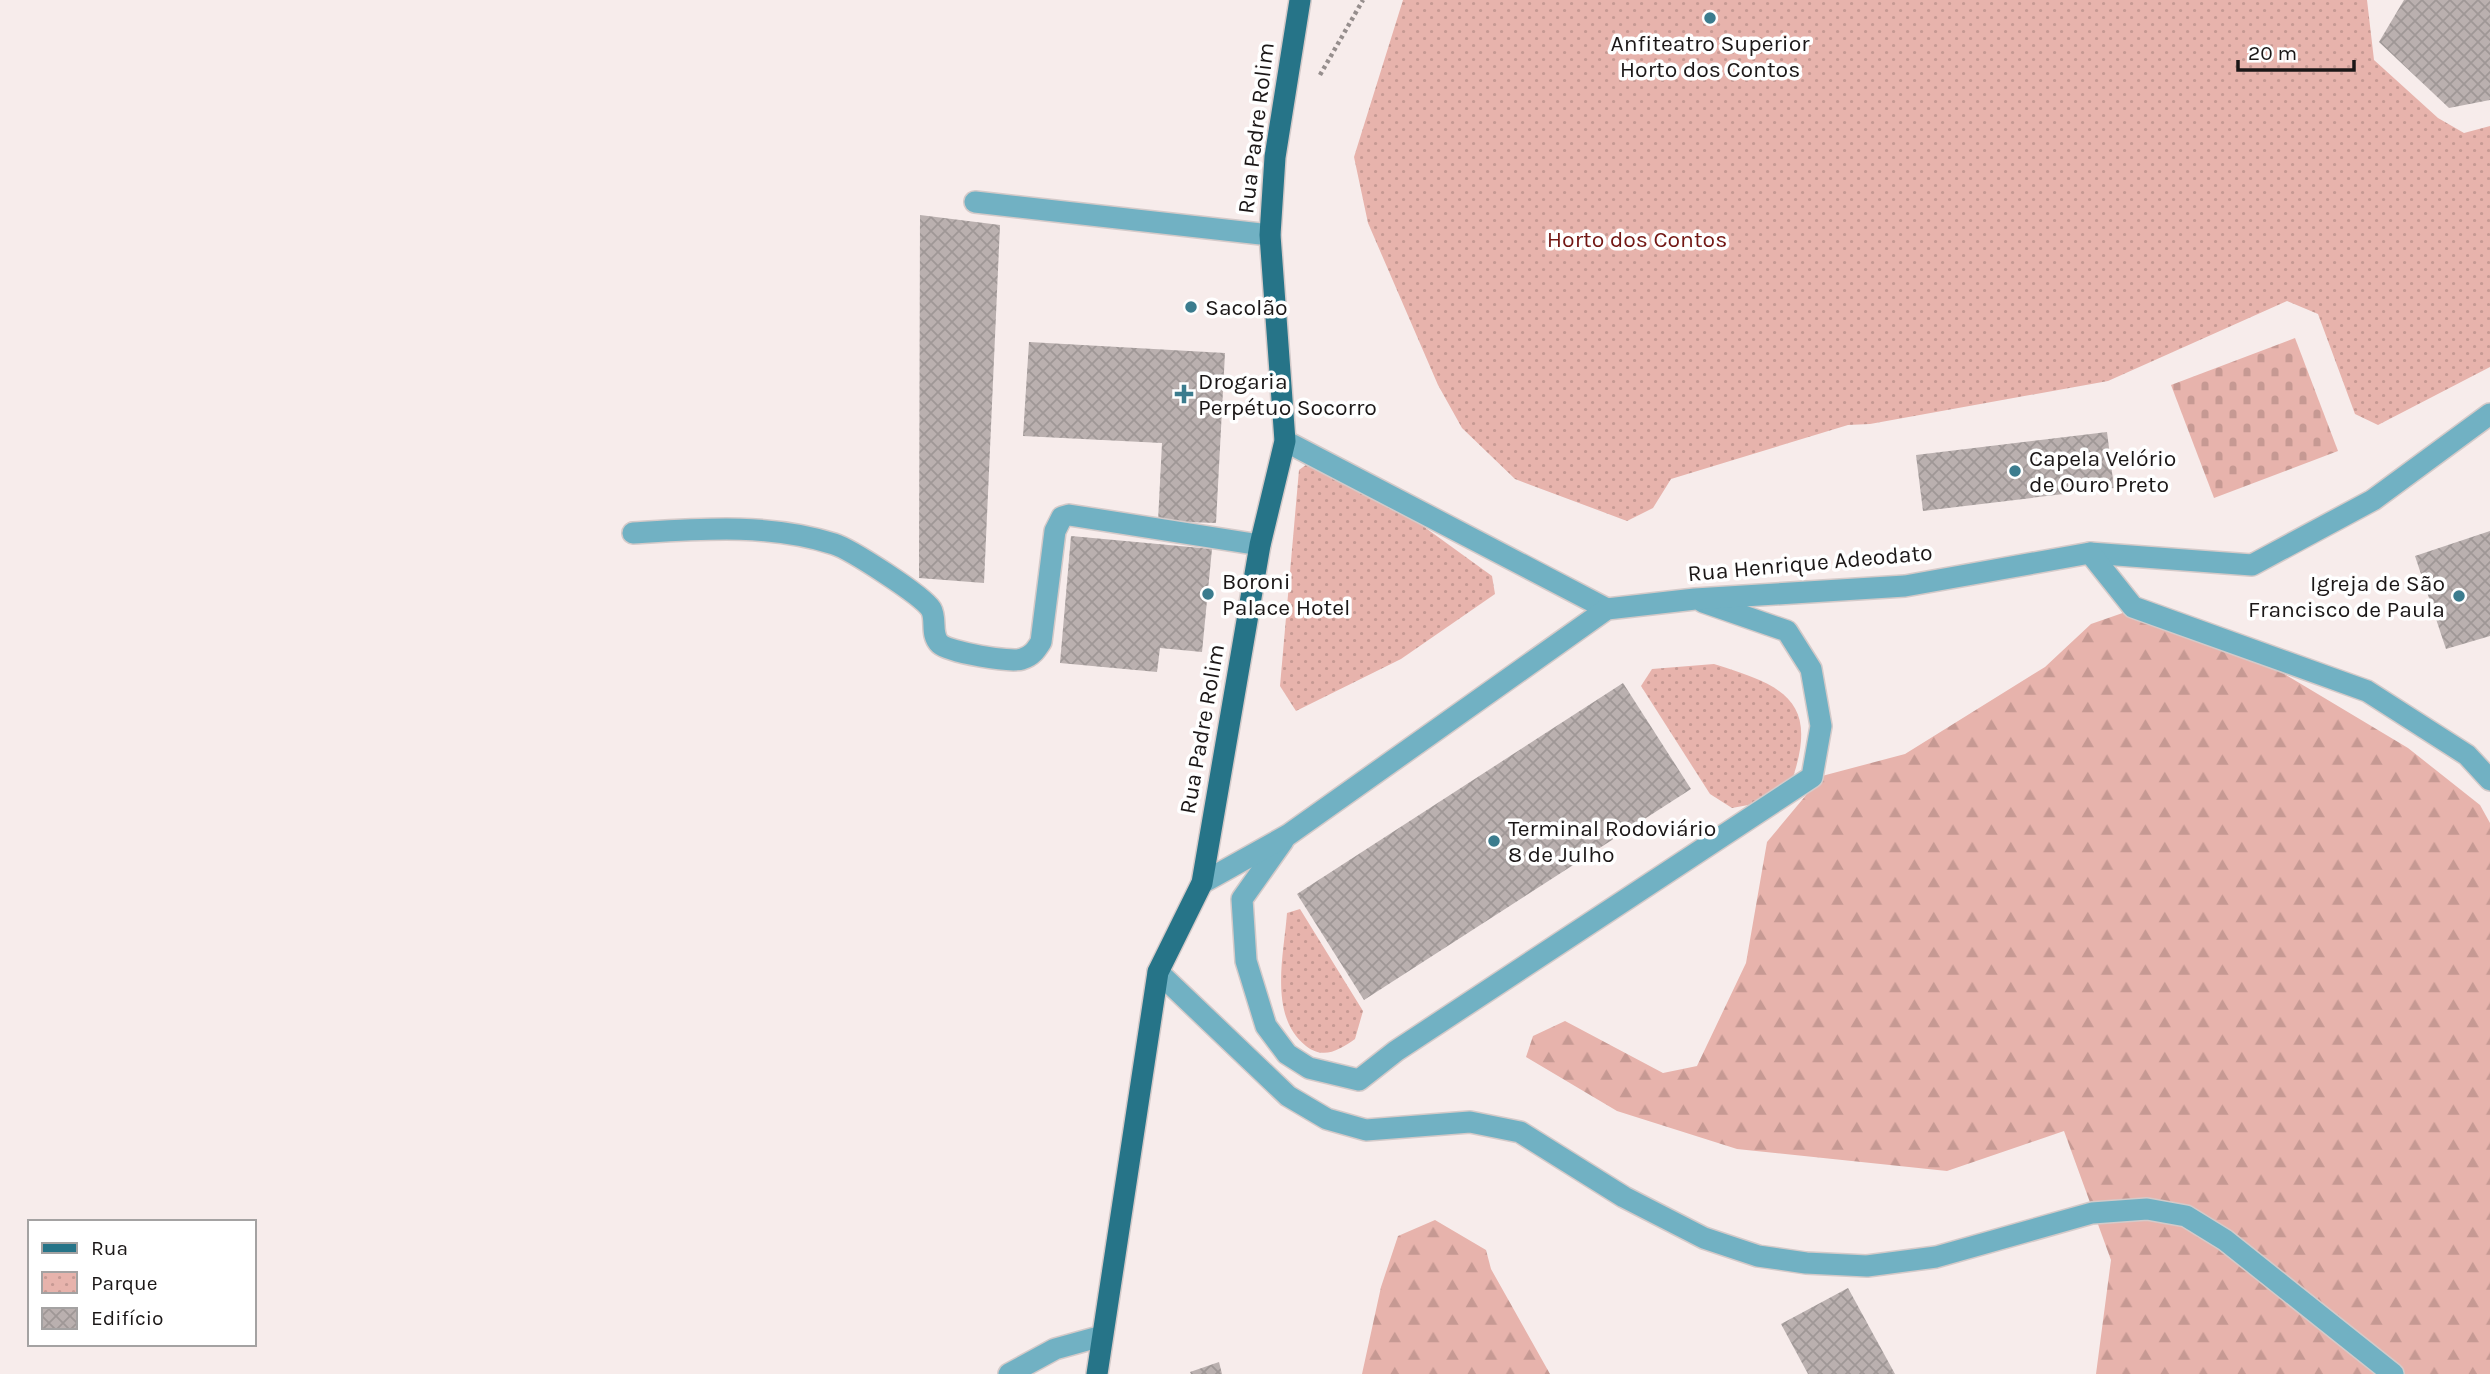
<svg xmlns="http://www.w3.org/2000/svg" width="2490" height="1374" font-family="Karla,sans-serif">
<defs>
<pattern id="forest-firs" width="22" height="20" patternUnits="userSpaceOnUse" patternTransform="scale(1.75)"><rect width="22" height="20" fill="#e7b3ac"/><path d="M5 1l3.5 6h-7zM16 11l3.5 6h-7z" fill="#c69993"/></pattern>
<pattern id="cemetery-stones" width="16" height="16" patternUnits="userSpaceOnUse" patternTransform="scale(1.75)"><rect width="16" height="16" fill="#e7b3ac"/><path d="M2 7V4a2 2 0 0 1 4 0v3zM10 15v-3a2 2 0 0 1 4 0v3z" fill="#c69993"/></pattern>
<pattern id="park-dots" width="8" height="8" patternUnits="userSpaceOnUse" patternTransform="scale(1.75)"><rect width="8" height="8" fill="#e7b3ac"/><path d="M2 2h.1M6 6h.1" fill="none" stroke="#c69993" stroke-width="1.8" stroke-linecap="round"/></pattern>
<pattern id="building-cross-hatch" width="8" height="8" patternUnits="userSpaceOnUse" patternTransform="scale(1.75)"><rect width="8" height="8" fill="#bab0af"/><path d="M0 0l8 8M0 8l8-8" fill="none" stroke="#9f9796"/></pattern>
</defs>
<rect width="100%" height="100%" fill="#f7eceb"/>
<!-- forest -->
<g fill="url(#forest-firs)">
<path d="M2137 608 2196 621 2408 748 2480 805 2490 823V1374H2096L2111 1260 2064 1131 1947 1171 1737 1149 1617 1111 1526 1057 1533 1036 1565 1021 1663 1073 1697 1066 1746 963 1767 842 1822 776 1905 754 2045 667 2091 624Z"/>
<path d="M1435 1220 1486 1250 1491 1269 1550 1374H1362L1381 1287 1398 1236Z"/>
</g>
<!-- cemetery -->
<path fill="url(#cemetery-stones)" d="M2295 338 2338 451 2214 498 2171 385Z"/>
<!-- park -->
<g fill="url(#park-dots)">
<path d="M1403 0H2367L2374 60 2438 118 2464 133 2490 126V367L2378 425 2355 414 2318 314 2287 301 2108 381 1870 424 1848 425 1671 479 1653 508 1627 521 1515 479 1462 428 1438 385 1368 223 1354 157Z"/>
<path d="M1322 453 1492 576 1495 594 1401 659 1296 711 1280 686 1299 470Z"/>
<path d="M1714 664C1785 686 1820 701 1791 783L1759 803 1732 808 1710 794 1641 686 1652 669Z"/>
<path d="M1300 909 1363 1011 1355 1039C1339 1050 1324 1060 1306 1046 1268 1016 1284 955 1287 913Z"/>
</g>
<!-- building -->
<g fill="url(#building-cross-hatch)">
<path d="M2404 0H2490V100L2449 108 2379 42Z"/>
<path d="M920 215 1000 225 984 583 919 578Z"/>
<path d="M1029 342 1225 353 1216 523 1158 521 1162 443 1023 436Z"/>
<path d="M2107 432 2114 488 1923 511 1916 455Z"/>
<path d="M2490 531V636L2446 649 2415 556Z"/>
<path d="M1071 536 1212 549 1202 652 1160 648 1157 672 1060 663Z"/>
<path d="M1623 683 1691 789 1364 1000 1297 894Z"/>
<path d="M1848 1288 1895 1374H1808L1781 1324Z"/>
<path d="M1219 1362 1222 1374H1191L1190 1372Z"/>
</g>
<g fill="none" stroke-linecap="round" stroke-linejoin="round">
<!-- minor casing -->
<g stroke="#d4cac9" stroke-width="24">
<g id="minor">
<path d="M975 202 1270 235"/>
<path d="M1285 441 1607 609"/>
<path d="M633 533C699 529 769 523 834 544 850 549 922 595 931 609 937 619 930 635 940 644 949 652 1010 663 1022 659 1032 656 1036 650 1041 642L1055 531 1062 517 1069 515 1260 545"/>
<path d="M2090 553 2252 565 2373 500 2490 414"/>
<path d="M1283 841 1242 899 1246 961 1266 1026 1287 1054 1309 1068 1359 1080 1396 1051 1812 777 1821 726 1811 669 1787 631 1703 602"/>
<path d="M1202 883 1288 835 1607 609 1695 599 1905 586 2090 553 2133 607 2367 691 2467 755 2490 780"/>
<path d="M1158 972 1288 1096 1327 1119 1366 1130 1470 1122 1520 1132 1624 1197 1704 1238 1758 1256 1806 1263 1867 1266 1936 1257 2092 1213 2147 1209 2186 1216 2225 1240 2393 1374"/>
<path d="M1009 1374 1055 1349 1102 1336"/>
</g>
</g>
<!-- major casing -->
<g stroke="#d4cac9" stroke-width="24">
<path id="major" d="M1097 1374 1158 972 1202 883 1260 545 1285 441 1270 235 1275 157 1300 0"/>
</g>
<!-- path -->
<path stroke="#968e8d" stroke-width="4.5" stroke-dasharray="3.5 3.5" stroke-linecap="butt" d="M1320 75 1363 0"/>
<!-- minor -->
<use href="#minor" stroke="#71b1c3" stroke-width="21"/>
<!-- major -->
<use href="#major" stroke="#267488" stroke-width="21"/>
</g>
<!-- markers -->
<g fill="#3b7c8e" stroke="#fff" stroke-width="2.5">
<circle cx="1710" cy="18" r="7"/>
<circle cx="1191" cy="307" r="7"/>
<path d="M1180.5 383.5h7v7h7v7h-7v7h-7v-7h-7v-7h7z"/>
<circle cx="2015" cy="471" r="7"/>
<circle cx="1208" cy="594" r="7"/>
<circle cx="2459" cy="596" r="7"/>
<circle cx="1494" cy="841" r="7"/>
</g>
<g text-anchor="middle" dominant-baseline="central" stroke-width="7" stroke-linejoin="round" paint-order="stroke">
<!-- poi labels -->
<g font-size="23" fill="#1b1717" stroke="#fff" text-anchor="start">
<text x="1710" y="43" text-anchor="middle">Anfiteatro Superior<tspan x="1710" dy="26">Horto dos Contos</tspan></text>
<text x="1205" y="307">Sacolão</text>
<text x="1198" y="381">Drogaria<tspan x="1198" dy="26">Perpétuo Socorro</tspan></text>
<text x="2029" y="458">Capela Velório<tspan x="2029" dy="26">de Ouro Preto</tspan></text>
<text x="1222" y="581">Boroni<tspan x="1222" dy="26">Palace Hotel</tspan></text>
<text x="2445" y="583" text-anchor="end">Igreja de São<tspan x="2445" dy="26">Francisco de Paula</tspan></text>
<text x="1508" y="828">Terminal Rodoviário<tspan x="1508" dy="26">8 de Julho</tspan></text>
</g>
<!-- street labels -->
<g font-size="23" fill="#1b1717" stroke="#fff">
<text transform="translate(1256 128) rotate(-83)">Rua Padre Rolim</text>
<text transform="translate(1810 563) rotate(-5)">Rua Henrique Adeodato</text>
<text transform="translate(1202 729) rotate(-80)">Rua Padre Rolim</text>
</g>
<!-- park labels -->
<g font-size="23" fill="#721613" stroke="#fff">
<text x="1637" y="239">Horto dos Contos</text>
</g>
</g>
<!-- legend -->
<rect x="28" y="1220" width="228" height="126" fill="#ffffff" stroke="#a4a2a2" stroke-width="2"/>
<rect x="42" y="1243" width="35" height="10" fill="#267488" stroke="#a4a2a2" stroke-width="2"/>
<text x="91" y="1255" font-size="21" fill="#1b1717">Rua</text>
<rect x="42" y="1272" width="35" height="21" fill="url(#park-dots)" stroke="#a4a2a2" stroke-width="2"/>
<text x="91" y="1290" font-size="21" fill="#1b1717">Parque</text>
<rect x="42" y="1308" width="35" height="21" fill="url(#building-cross-hatch)" stroke="#a4a2a2" stroke-width="2"/>
<text x="91" y="1325" font-size="21" fill="#1b1717">Edifício</text>
<!-- scale -->
<path d="M2238 60v10h116v-10" fill="none" stroke="#1b1717" stroke-width="3.5"/>
<text x="2248" y="60" font-size="21" fill="#1b1717" stroke="#ffffff" stroke-width="5" paint-order="stroke">20 m</text>
</svg>
